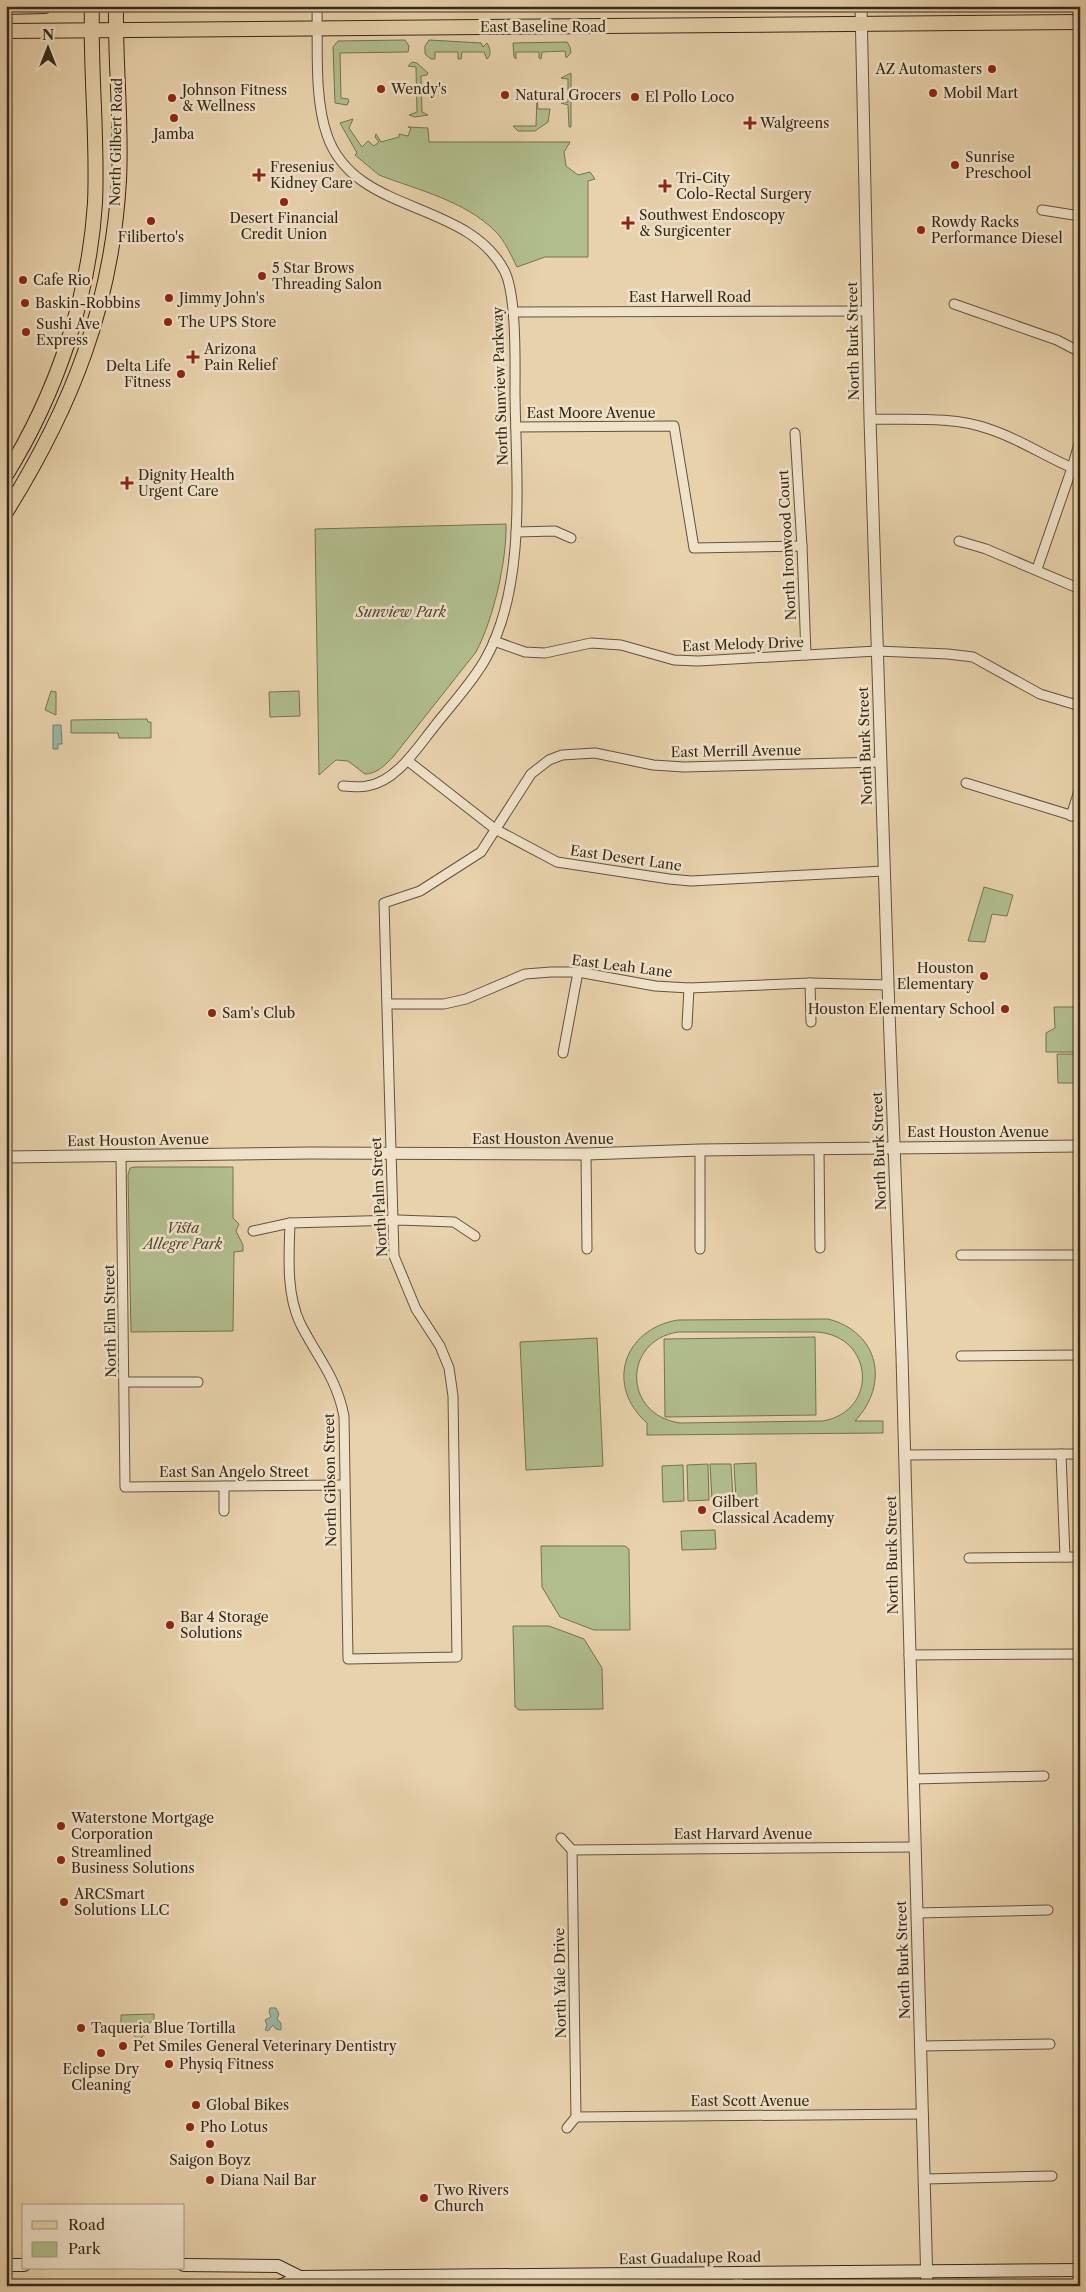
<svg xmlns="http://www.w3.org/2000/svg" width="1086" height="2292" font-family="'Libre Caslon Text',serif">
<rect width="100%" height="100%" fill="#e8d2ac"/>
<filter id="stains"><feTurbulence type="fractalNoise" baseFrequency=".004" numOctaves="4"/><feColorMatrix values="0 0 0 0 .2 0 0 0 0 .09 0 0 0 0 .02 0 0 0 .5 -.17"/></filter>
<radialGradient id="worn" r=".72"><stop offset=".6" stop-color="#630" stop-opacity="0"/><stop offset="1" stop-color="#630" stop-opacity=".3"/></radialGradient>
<!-- green -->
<g fill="#b1bd8d" stroke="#747352" fill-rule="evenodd">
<path d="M405 40 409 46 408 52 340 53 341 98 348 99 349 101 347 105 335 103 333 47 338 41Z"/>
<path d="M429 40 481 43 483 47 487 43C490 48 492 55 487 59L484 52H462L461 59H458V52H435V59H431L425 54V46Z"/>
<path d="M567 42 570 47 571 53 566 58 565 51 542 52 541 59 539 58V52H516V59L514 57 513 43Z"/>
<path d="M412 62 417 63 428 73 427 75 421 76 422 112 428 115 415 117 409 115 417 112 416 67 408 66Z"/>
<path d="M571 73V127H569L568 105 561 103 568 102V79L561 78Z"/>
<path d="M537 96 538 109H550L548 122 535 131H518L513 126H536Z"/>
<path d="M353 119 349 128 362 147 368 141 374 146 379 142 375 137 376 134 381 142 399 137V134L408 136 411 128 408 127 428 128 429 142H570L564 152 566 166 578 175 590 172 595 179 588 181V257H545L517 267C511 255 505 241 495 231 465 201 418 190 379 175L355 155 357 153 340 123Z"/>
<path d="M506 524C507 561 493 620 476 652L393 757C385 765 377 774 365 774L348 761 336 760 319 775 315 529Z"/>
<path d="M51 691 56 692V715L45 710Z"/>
<path d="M299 691 300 716 270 717 269 692Z"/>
<path d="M147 719 148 722H151V738H119L118 733H71V720Z"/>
<path d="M984 887 1013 895 1007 916 992 914 985 942 968 941Z"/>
<path d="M1054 1007H1079L1080 1052H1046V1033L1055 1028Z"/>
<path d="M1080 1054V1083H1058L1057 1054Z"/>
<path d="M135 1167H233V1218L239 1224 236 1231 243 1245V1251L234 1252 233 1331 131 1332 128 1175 130 1168Z"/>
<path d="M828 1319C879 1332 890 1384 855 1421H883V1433L647 1435V1423C605 1386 623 1329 678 1320ZM678 1332H817C874 1336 879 1411 823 1421L680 1423C623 1415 622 1341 678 1332Z"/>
<path d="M815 1337 816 1415 665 1417 664 1339Z"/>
<path d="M597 1338 603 1466 526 1470 520 1342Z"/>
<path d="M756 1463 757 1499H736L734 1464Z"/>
<path d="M708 1464 709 1500 688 1501 687 1465Z"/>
<path d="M710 1464H731L733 1499 712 1500Z"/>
<path d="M683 1465 684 1501 663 1502 662 1466Z"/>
<path d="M715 1530 716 1549 682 1550 681 1531Z"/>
<path d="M541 1546H625L629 1549 630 1630H594L560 1617 542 1587Z"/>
<path d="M513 1626H549L584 1639 602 1668 603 1709 519 1710 515 1707Z"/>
<path d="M154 2014V2019L145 2028 148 2031 139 2040 121 2024V2015Z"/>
</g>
<!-- water -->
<g fill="#98b8a5" stroke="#717f6d">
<path d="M53 725H61L62 744H58V749H53Z"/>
<path d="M270 2008H276L279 2014 277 2019 281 2023V2030L276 2029 273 2025 268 2031 265 2030 267 2025 265 2020 271 2017 269 2012Z"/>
</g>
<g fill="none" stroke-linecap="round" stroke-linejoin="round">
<!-- minor casing -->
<g stroke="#62533d" stroke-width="11">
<g id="minor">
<path d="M317 6C318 46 314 98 327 135 354 215 466 199 504 270 517 294 515 365 515 394 516 476 527 584 486 658 473 682 450 706 434 727 417 748 396 782 367 786 359 788 351 786 343 786"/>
<path d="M1042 210 1080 216"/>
<path d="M954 304 1057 340 1080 352"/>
<path d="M513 312 867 311"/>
<path d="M870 419C909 420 953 416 989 429 1021 439 1048 459 1080 471"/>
<path d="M516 427 674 426 694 548 802 546"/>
<path d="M795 433 802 546 806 655"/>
<path d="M516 532 555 531 571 538"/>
<path d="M959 541 986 549 1080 589"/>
<path d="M1037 569 1072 468 1080 440"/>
<path d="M494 641 525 652 545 653 591 643 621 645 674 660 698 661 877 651 948 654 973 657 1040 694 1080 706"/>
<path d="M408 761 495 829 557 862 669 879 691 881 884 871"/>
<path d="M966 783 1080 818"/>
<path d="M1071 816 1080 788"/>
<path d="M810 983 811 1022"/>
<path d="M388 1004H444L466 999 525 974 551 972H578L655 986 689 988 810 983 888 985"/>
<path d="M687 1025 689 988"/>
<path d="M563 1053 578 972"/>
<path d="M819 1149 820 1248"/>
<path d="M586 1154 587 1249"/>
<path d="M121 1155 125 1487 344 1485"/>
<path d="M290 1223C289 1255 286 1293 300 1323 317 1357 336 1376 344 1416L348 1659 457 1657 453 1396 449 1368 440 1346 416 1309 394 1256 384 903 420 891 481 852 531 774 549 760 562 755 595 753 653 765 684 767 881 762"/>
<path d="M253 1231 290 1223 398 1220 454 1222 475 1236"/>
<path d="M700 1249V1150"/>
<path d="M961 1255H1080"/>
<path d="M961 1356 1080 1355"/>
<path d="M125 1382H198"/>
<path d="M1061 1454 1065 1557"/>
<path d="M904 1455 1080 1454"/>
<path d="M224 1511V1486"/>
<path d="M969 1558 1080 1557"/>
<path d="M909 1655 1080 1654"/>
<path d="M913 1779 1044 1776"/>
<path d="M561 1838 572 1850"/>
<path d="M572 1850 914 1847"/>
<path d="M572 1850 576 2117"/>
<path d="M917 1913 1048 1910"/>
<path d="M920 2046 1050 2044"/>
<path d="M576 2117 923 2114"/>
<path d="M567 2128 576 2117"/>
<path d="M925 2179 1052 2176"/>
<path d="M736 2273 740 2286"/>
</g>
</g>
<!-- tertiary casing -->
<g stroke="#62533d" stroke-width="13">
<g id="tertiary">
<path d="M861 6 870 419 888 985 902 1356 927 2286"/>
<path d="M6 1157 311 1153 586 1154 700 1150 1080 1146"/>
</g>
</g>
<!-- secondary casing -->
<g stroke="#362918" stroke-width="14">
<g id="secondary">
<path d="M6 2265H24"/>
<path d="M184 2265 278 2266 300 2277"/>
<path d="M280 2286 300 2277 1080 2270"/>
</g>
</g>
<!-- primary casing -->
<g stroke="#362918" stroke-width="16">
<g id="primary">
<path d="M6 7 45 6"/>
<path d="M6 31 1080 22"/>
<path d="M6 475C56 394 89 299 95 203 98 138 90 72 92 6"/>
<path d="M6 512C72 406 112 305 119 180 122 122 115 64 116 6"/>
</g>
</g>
<!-- minor -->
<use href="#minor" stroke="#f0e2c9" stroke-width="9"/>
<!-- tertiary -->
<use href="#tertiary" stroke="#f0e2c9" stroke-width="11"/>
<!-- secondary -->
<use href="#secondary" stroke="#f0e2c9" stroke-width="12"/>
<!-- primary -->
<use href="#primary" stroke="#e8d2ac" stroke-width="14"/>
</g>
<!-- markers -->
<g fill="#8f2418" stroke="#f0e2c9" stroke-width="2">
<circle cx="992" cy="69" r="5"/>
<circle cx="381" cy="89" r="5"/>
<circle cx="933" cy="93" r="5"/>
<circle cx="505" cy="95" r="5"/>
<circle cx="635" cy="97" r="5"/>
<circle cx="172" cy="98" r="5"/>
<circle cx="174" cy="118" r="5"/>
<path d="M747.5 115.5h5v5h5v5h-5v5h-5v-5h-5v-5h5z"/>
<circle cx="955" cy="165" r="5"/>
<path d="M256.5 167.5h5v5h5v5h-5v5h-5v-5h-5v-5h5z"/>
<path d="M662.5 178.5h5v5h5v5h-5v5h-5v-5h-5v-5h5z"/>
<circle cx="284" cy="202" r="5"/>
<circle cx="151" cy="221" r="5"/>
<path d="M625.5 215.5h5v5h5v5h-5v5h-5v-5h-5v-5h5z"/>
<circle cx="921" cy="230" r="5"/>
<circle cx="262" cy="276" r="5"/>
<circle cx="23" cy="280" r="5"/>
<circle cx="169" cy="298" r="5"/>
<circle cx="25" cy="303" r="5"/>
<circle cx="168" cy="322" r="5"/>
<circle cx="26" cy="332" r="5"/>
<path d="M190.5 349.5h5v5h5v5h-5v5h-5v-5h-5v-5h5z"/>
<circle cx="181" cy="374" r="5"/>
<path d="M124.5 475.5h5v5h5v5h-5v5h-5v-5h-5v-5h5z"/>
<circle cx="984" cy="976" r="5"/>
<circle cx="1005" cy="1009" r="5"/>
<circle cx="212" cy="1013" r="5"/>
<circle cx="702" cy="1510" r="5"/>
<circle cx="170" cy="1625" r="5"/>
<circle cx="61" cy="1826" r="5"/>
<circle cx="61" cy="1860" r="5"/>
<circle cx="64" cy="1902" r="5"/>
<circle cx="81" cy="2028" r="5"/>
<circle cx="123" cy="2046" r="5"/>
<circle cx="101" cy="2053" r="5"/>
<circle cx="169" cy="2064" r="5"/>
<circle cx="196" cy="2105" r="5"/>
<circle cx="190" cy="2127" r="5"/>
<circle cx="210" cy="2144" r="5"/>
<circle cx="210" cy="2180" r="5"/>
<circle cx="424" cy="2198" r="5"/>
</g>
<g text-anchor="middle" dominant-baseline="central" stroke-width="5" stroke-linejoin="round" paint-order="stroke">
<!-- street labels -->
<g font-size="14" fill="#362918" stroke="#f0e2c9">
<text x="543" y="27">East Baseline Road</text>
<text transform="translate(116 142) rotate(-89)">North Gilbert Road</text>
<text x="690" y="297">East Harwell Road</text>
<text transform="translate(853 341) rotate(-91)">North Burk Street</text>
<text transform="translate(500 386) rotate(-92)">North Sunview Parkway</text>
<text x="591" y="413">East Moore Avenue</text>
<text transform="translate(787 545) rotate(-93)">North Ironwood Court</text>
<text transform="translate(743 644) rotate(-2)">East Melody Drive</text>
<text transform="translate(865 746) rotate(-92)">North Burk Street</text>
<text transform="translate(736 751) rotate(-1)">East Merrill Avenue</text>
<text transform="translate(626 858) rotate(8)">East Desert Lane</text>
<text transform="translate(622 966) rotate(7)">East Leah Lane</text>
<text x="978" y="1132">East Houston Avenue</text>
<text x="543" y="1139">East Houston Avenue</text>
<text transform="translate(138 1140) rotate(-1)">East Houston Avenue</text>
<text transform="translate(879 1151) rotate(-92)">North Burk Street</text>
<text transform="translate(379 1197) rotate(-93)">North Palm Street</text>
<text transform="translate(110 1321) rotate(-91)">North Elm Street</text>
<text x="234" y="1472">East San Angelo Street</text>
<text transform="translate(330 1480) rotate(-91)">North Gibson Street</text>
<text transform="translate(892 1555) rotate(-91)">North Burk Street</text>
<text x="743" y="1834">East Harvard Avenue</text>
<text transform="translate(903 1960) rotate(-92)">North Burk Street</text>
<text transform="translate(560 1983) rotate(-91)">North Yale Drive</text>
<text x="750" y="2101">East Scott Avenue</text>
<text transform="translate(690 2258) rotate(-1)">East Guadalupe Road</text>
</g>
<!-- poi labels -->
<g font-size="14" fill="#362918" stroke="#f0e2c9" text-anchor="start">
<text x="982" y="69" text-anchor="end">AZ Automasters</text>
<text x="391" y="89">Wendy's</text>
<text x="182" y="90">Johnson Fitness<tspan x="182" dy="16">&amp; Wellness</tspan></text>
<text x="943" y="93">Mobil Mart</text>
<text x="515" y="95">Natural Grocers</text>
<text x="645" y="97">El Pollo Loco</text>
<text x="760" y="123">Walgreens</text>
<text x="174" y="134" text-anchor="middle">Jamba</text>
<text x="965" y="157">Sunrise<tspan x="965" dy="16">Preschool</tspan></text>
<text x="270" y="167">Fresenius<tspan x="270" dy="16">Kidney Care</tspan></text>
<text x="676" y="178">Tri-City<tspan x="676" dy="16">Colo-Rectal Surgery</tspan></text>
<text x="639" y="215">Southwest Endoscopy<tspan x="639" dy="16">&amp; Surgicenter</tspan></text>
<text x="284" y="218" text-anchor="middle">Desert Financial<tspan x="284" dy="16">Credit Union</tspan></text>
<text x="931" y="222">Rowdy Racks<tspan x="931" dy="16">Performance Diesel</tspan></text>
<text x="151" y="237" text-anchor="middle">Filiberto's</text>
<text x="272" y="268">5 Star Brows<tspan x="272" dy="16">Threading Salon</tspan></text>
<text x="33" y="280">Cafe Rio</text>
<text x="179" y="298">Jimmy John's</text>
<text x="35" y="303">Baskin-Robbins</text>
<text x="178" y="322">The UPS Store</text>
<text x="36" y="324">Sushi Ave<tspan x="36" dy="16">Express</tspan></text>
<text x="204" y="349">Arizona<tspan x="204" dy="16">Pain Relief</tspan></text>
<text x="171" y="366" text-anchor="end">Delta Life<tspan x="171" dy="16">Fitness</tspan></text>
<text x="138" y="475">Dignity Health<tspan x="138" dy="16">Urgent Care</tspan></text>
<text x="974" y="968" text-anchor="end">Houston<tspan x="974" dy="16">Elementary</tspan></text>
<text x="995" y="1009" text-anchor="end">Houston Elementary School</text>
<text x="222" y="1013">Sam's Club</text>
<text x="712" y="1502">Gilbert<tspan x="712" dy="16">Classical Academy</tspan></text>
<text x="180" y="1617">Bar 4 Storage<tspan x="180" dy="16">Solutions</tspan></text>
<text x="71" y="1818">Waterstone Mortgage<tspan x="71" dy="16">Corporation</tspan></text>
<text x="71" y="1852">Streamlined<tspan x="71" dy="16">Business Solutions</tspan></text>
<text x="74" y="1894">ARCSmart<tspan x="74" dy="16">Solutions LLC</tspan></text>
<text x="91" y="2028">Taqueria Blue Tortilla</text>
<text x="133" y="2046">Pet Smiles General Veterinary Dentistry</text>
<text x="179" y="2064">Physiq Fitness</text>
<text x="101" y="2069" text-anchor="middle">Eclipse Dry<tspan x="101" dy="16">Cleaning</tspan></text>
<text x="206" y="2105">Global Bikes</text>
<text x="200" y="2127">Pho Lotus</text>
<text x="210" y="2160" text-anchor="middle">Saigon Boyz</text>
<text x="220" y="2180">Diana Nail Bar</text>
<text x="434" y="2190">Two Rivers<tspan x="434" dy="16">Church</tspan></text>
</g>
<!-- park labels -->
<g font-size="14" font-style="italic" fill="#4f472f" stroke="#f0e2c9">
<text x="401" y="612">Sunview Park</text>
<text x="183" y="1228">Vista<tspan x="183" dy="16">Allegre Park</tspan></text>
</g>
</g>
<!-- margin -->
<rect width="1086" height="2292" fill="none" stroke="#e8d2ac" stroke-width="25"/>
<rect x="8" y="8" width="1071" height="2277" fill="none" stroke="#362918" stroke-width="2.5"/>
<rect x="12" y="12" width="1061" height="2267" fill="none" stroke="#362918"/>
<!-- legend -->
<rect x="22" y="2204" width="162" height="65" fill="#f0e2c9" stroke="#a69882"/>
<rect x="32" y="2221" width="25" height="8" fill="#e8d2ac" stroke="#a69882"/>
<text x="68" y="2230" font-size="15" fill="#362918">Road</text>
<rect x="32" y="2242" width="25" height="15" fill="#b1bd8d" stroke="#a69882"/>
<text x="68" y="2254" font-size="15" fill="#362918">Park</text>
<!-- north arrow -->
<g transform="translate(48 48)" stroke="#f0e2c9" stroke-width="4" paint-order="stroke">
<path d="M0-4L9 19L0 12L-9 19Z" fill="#362918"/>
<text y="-8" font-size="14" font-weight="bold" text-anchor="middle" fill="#362918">N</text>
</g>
<rect width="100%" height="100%" filter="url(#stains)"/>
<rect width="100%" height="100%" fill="url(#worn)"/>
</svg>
